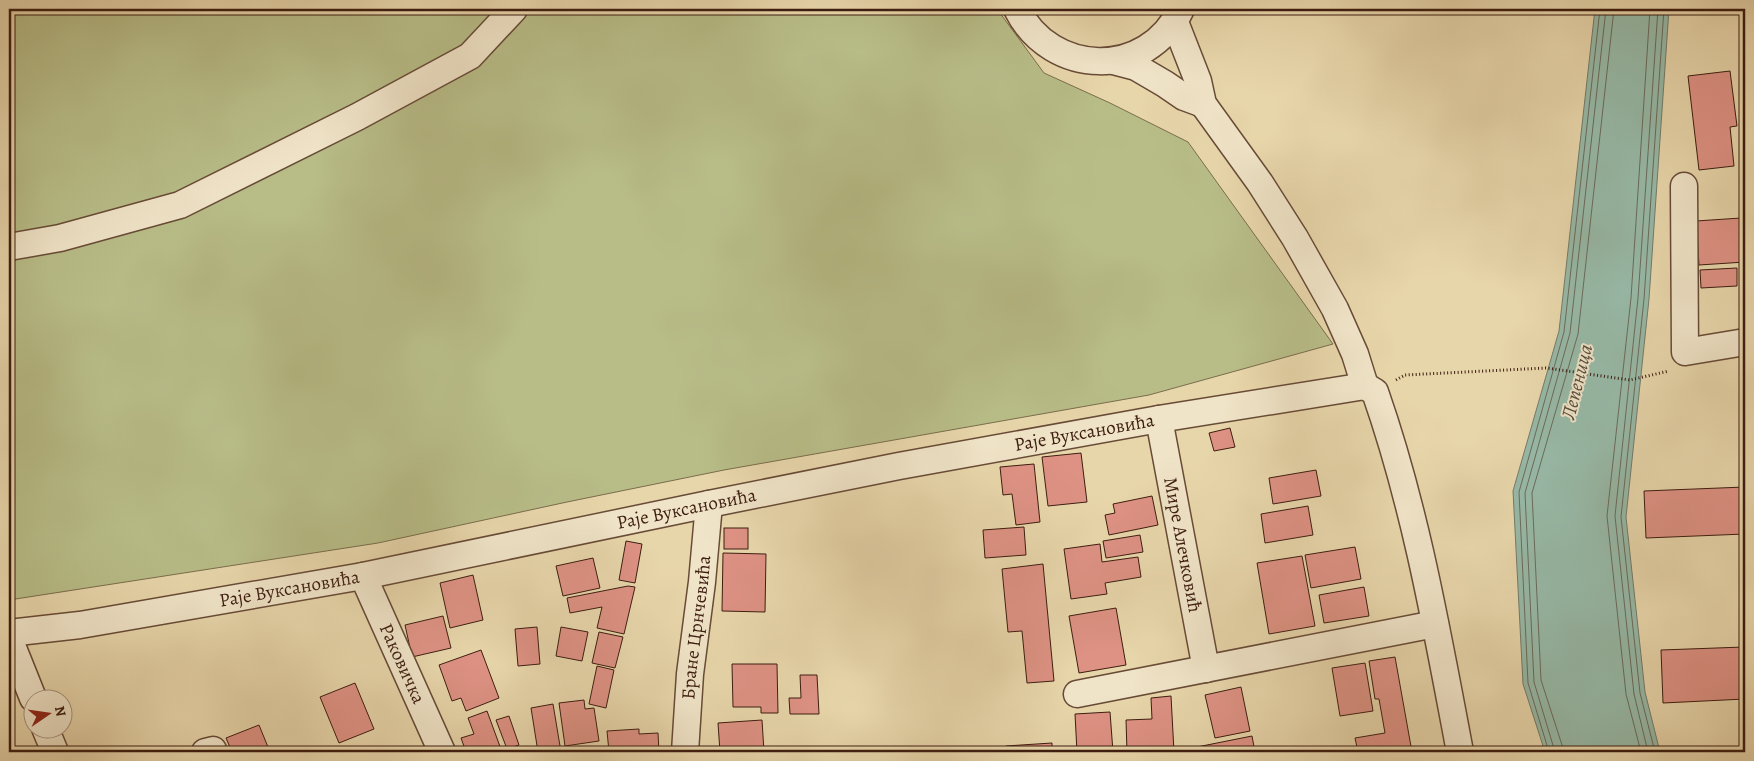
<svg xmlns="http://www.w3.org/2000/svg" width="1754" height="761" font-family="Alegreya,serif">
<rect width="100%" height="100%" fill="#e8d6ab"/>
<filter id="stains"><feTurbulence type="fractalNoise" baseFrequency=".004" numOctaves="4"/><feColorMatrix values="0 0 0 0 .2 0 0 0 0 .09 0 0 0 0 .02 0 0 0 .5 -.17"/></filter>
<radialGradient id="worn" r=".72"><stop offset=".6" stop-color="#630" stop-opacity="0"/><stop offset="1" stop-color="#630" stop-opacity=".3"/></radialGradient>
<!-- green -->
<path fill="#b8bd88" stroke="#7a6d4c" d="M9 9H997L1044 73 1110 103 1188 142 1333 344 1149 395 724 470 567 502 378 543 9 600Z"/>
<!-- water -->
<path fill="#97b9a7" stroke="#737b6b" d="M1595 9H1669L1649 299 1626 517 1645 692 1660 752H1545L1523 684 1513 491 1559 331Z"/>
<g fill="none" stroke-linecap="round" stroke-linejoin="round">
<!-- shore -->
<g stroke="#6a6b5c" stroke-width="1">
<path d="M1549 752 1528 683 1519 492 1564 332 1600 9"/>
<path d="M1555 752 1534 682 1525 493 1570 333 1606 9"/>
<path d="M1563 752 1562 745 1541 680 1532 493 1578 334 1614 9"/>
<path d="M1641 752 1626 694 1607 516 1631 298 1650 9"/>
<path d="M1648 752 1634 694 1615 516 1638 298 1658 9"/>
<path d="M1655 752 1640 693 1621 517 1644 299 1664 9"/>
</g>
</g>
<!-- building -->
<g fill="#de9284" stroke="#3d1d10">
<path d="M1730 71 1737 126 1730 127 1734 166 1699 170 1688 76Z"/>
<path d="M1741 218 1745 262 1699 265 1696 221Z"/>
<path d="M1737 268V286L1701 288 1700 270Z"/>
<path d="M1230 428 1235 447 1214 451 1209 433Z"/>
<path d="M1081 453 1087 502 1048 506 1042 457Z"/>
<path d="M1034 464 1040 522 1016 525 1012 494 1003 495 1000 467Z"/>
<path d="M1316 470 1321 496 1273 504 1269 478Z"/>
<path d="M1745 487V534L1646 538 1644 491Z"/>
<path d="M1152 496 1158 525 1109 535 1105 515 1115 513 1113 504Z"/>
<path d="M1308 506 1313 535 1265 543 1261 514Z"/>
<path d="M1024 527 1026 555 985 558 983 530Z"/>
<rect x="724" y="528" width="24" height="21"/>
<path d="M1140 535 1143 552 1106 558 1103 541Z"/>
<path d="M626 541 642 544 635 583 619 580Z"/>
<path d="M1100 544 1102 562 1138 557 1141 577 1105 583 1107 594 1071 599 1064 549Z"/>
<path d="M1355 547 1361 579 1311 588 1305 555Z"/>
<path d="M723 553 766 554 765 612 722 611Z"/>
<path d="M1302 556 1315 626 1269 634 1257 563Z"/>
<path d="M593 558 600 588 563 596 556 566Z"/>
<path d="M1043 564 1054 681 1027 683 1022 631 1008 632 1002 569Z"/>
<path d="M473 575 483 620 450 628 440 583Z"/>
<path d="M628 586 635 587 624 634 597 628 602 607 570 613 567 598Z"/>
<path d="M1364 587 1369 616 1324 623 1319 595Z"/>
<path d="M1116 608 1126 665 1079 673 1069 616Z"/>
<path d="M443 616 451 648 412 657 405 625Z"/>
<path d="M537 627 540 664 518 666 515 629Z"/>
<path d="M561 627 588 632 582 661 556 656Z"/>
<path d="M599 632 623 637 615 668 592 663Z"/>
<path d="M1744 647 1745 699 1663 703 1661 650Z"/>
<path d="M481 650 499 698 466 711 461 698 452 701 439 665Z"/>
<path d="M1395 657 1412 752H1358L1355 738 1385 733 1379 699H1375L1369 661Z"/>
<path d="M1365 663 1373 711 1340 716 1332 668Z"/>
<path d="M732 664H777L778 713H761V707H733Z"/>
<path d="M597 666 614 670 606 708 589 704Z"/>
<path d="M800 675H817L819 714H790L789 698H801Z"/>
<path d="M355 683 374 729 339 743 320 697Z"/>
<path d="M1241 687 1250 731 1215 738 1205 695Z"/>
<path d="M1171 696 1174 752H1127L1126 720 1152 719 1151 698Z"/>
<path d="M584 700 585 709 594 708 599 741 565 746 559 703Z"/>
<path d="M553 704 561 752H538L531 708Z"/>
<path d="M487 711 502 752H466L461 738 474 734 468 718Z"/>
<path d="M1110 712 1113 752H1077L1075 714Z"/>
<path d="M509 716 519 745 507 749 496 720Z"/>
<path d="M762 720 764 752H720L718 723Z"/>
<path d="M259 725 270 752H232L226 738Z"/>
<path d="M639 729V734L658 733 659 752H609L607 731Z"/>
<path d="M1252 736 1255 752H1183L1182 750Z"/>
<path d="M1052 743V752H1006V746Z"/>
</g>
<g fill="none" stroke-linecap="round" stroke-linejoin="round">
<!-- minor casing -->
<g stroke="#684b37" stroke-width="29">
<g id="minor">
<path d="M1017 9C1051 77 1147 80 1181 9"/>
<path d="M1175 22 1198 81 1203 104 1260 183 1295 238 1335 309 1355 354 1365 386"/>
<path d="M1113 61 1136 67 1165 84 1184 97 1203 104"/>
<path d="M1684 186 1685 352 1745 342"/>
<path d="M9 247 60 238 180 205 357 117 470 56 514 9"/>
<path id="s1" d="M1159 419 1206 669"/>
<path id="s2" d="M363 576 442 752"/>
<path id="s3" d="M9 633 80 625 363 576 709 504 899 466 1159 419 1365 386 1375 392C1416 509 1437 631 1460 752"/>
<path d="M9 638 33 698"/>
<path d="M1077 694 1435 624"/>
<path d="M45 728 55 752"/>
<path d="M205 752 213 750"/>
<path id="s4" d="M685 752 690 674 702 582 709 504"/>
</g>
</g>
<!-- path -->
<path stroke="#3d1d10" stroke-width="3" stroke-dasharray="1 2.5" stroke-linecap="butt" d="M1396 380 1405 375 1546 368 1630 380 1669 371"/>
<!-- minor -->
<use href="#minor" stroke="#f0e4c8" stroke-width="26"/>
</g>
<g text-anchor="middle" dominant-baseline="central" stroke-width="4" stroke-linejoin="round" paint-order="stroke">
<!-- street labels -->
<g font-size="19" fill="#3d1d10" stroke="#f0e4c8">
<text stroke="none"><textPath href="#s3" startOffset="1094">Раје Вуксановића</textPath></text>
<text stroke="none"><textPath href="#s3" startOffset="689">Раје Вуксановића</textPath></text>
<text stroke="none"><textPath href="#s1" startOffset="128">Мире Алечковић</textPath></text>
<text stroke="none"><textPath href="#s3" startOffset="284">Раје Вуксановића</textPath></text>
<text stroke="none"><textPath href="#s4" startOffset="125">Бране Црнчевића</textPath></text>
<text stroke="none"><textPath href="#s2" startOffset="96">Раковичка</textPath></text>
</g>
<!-- water labels -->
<g font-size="20" font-style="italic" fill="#584c3d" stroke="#f0e4c8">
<text transform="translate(1577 382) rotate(-76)">Лепеница</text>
</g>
</g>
<!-- margin -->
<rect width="1754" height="761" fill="none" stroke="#e8d6ab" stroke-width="30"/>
<rect x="10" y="10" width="1734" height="741" fill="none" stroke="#3d1d10" stroke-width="2.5"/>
<rect x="15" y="15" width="1724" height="731" fill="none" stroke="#3d1d10"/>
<!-- north arrow -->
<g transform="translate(48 714) rotate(77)"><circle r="24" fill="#f0e4c8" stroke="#a8947e"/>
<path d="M0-4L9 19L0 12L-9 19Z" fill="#8f2418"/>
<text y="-8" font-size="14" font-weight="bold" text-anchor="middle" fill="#3d1d10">N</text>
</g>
<rect width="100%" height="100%" filter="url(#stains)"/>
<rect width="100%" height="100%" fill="url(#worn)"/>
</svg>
